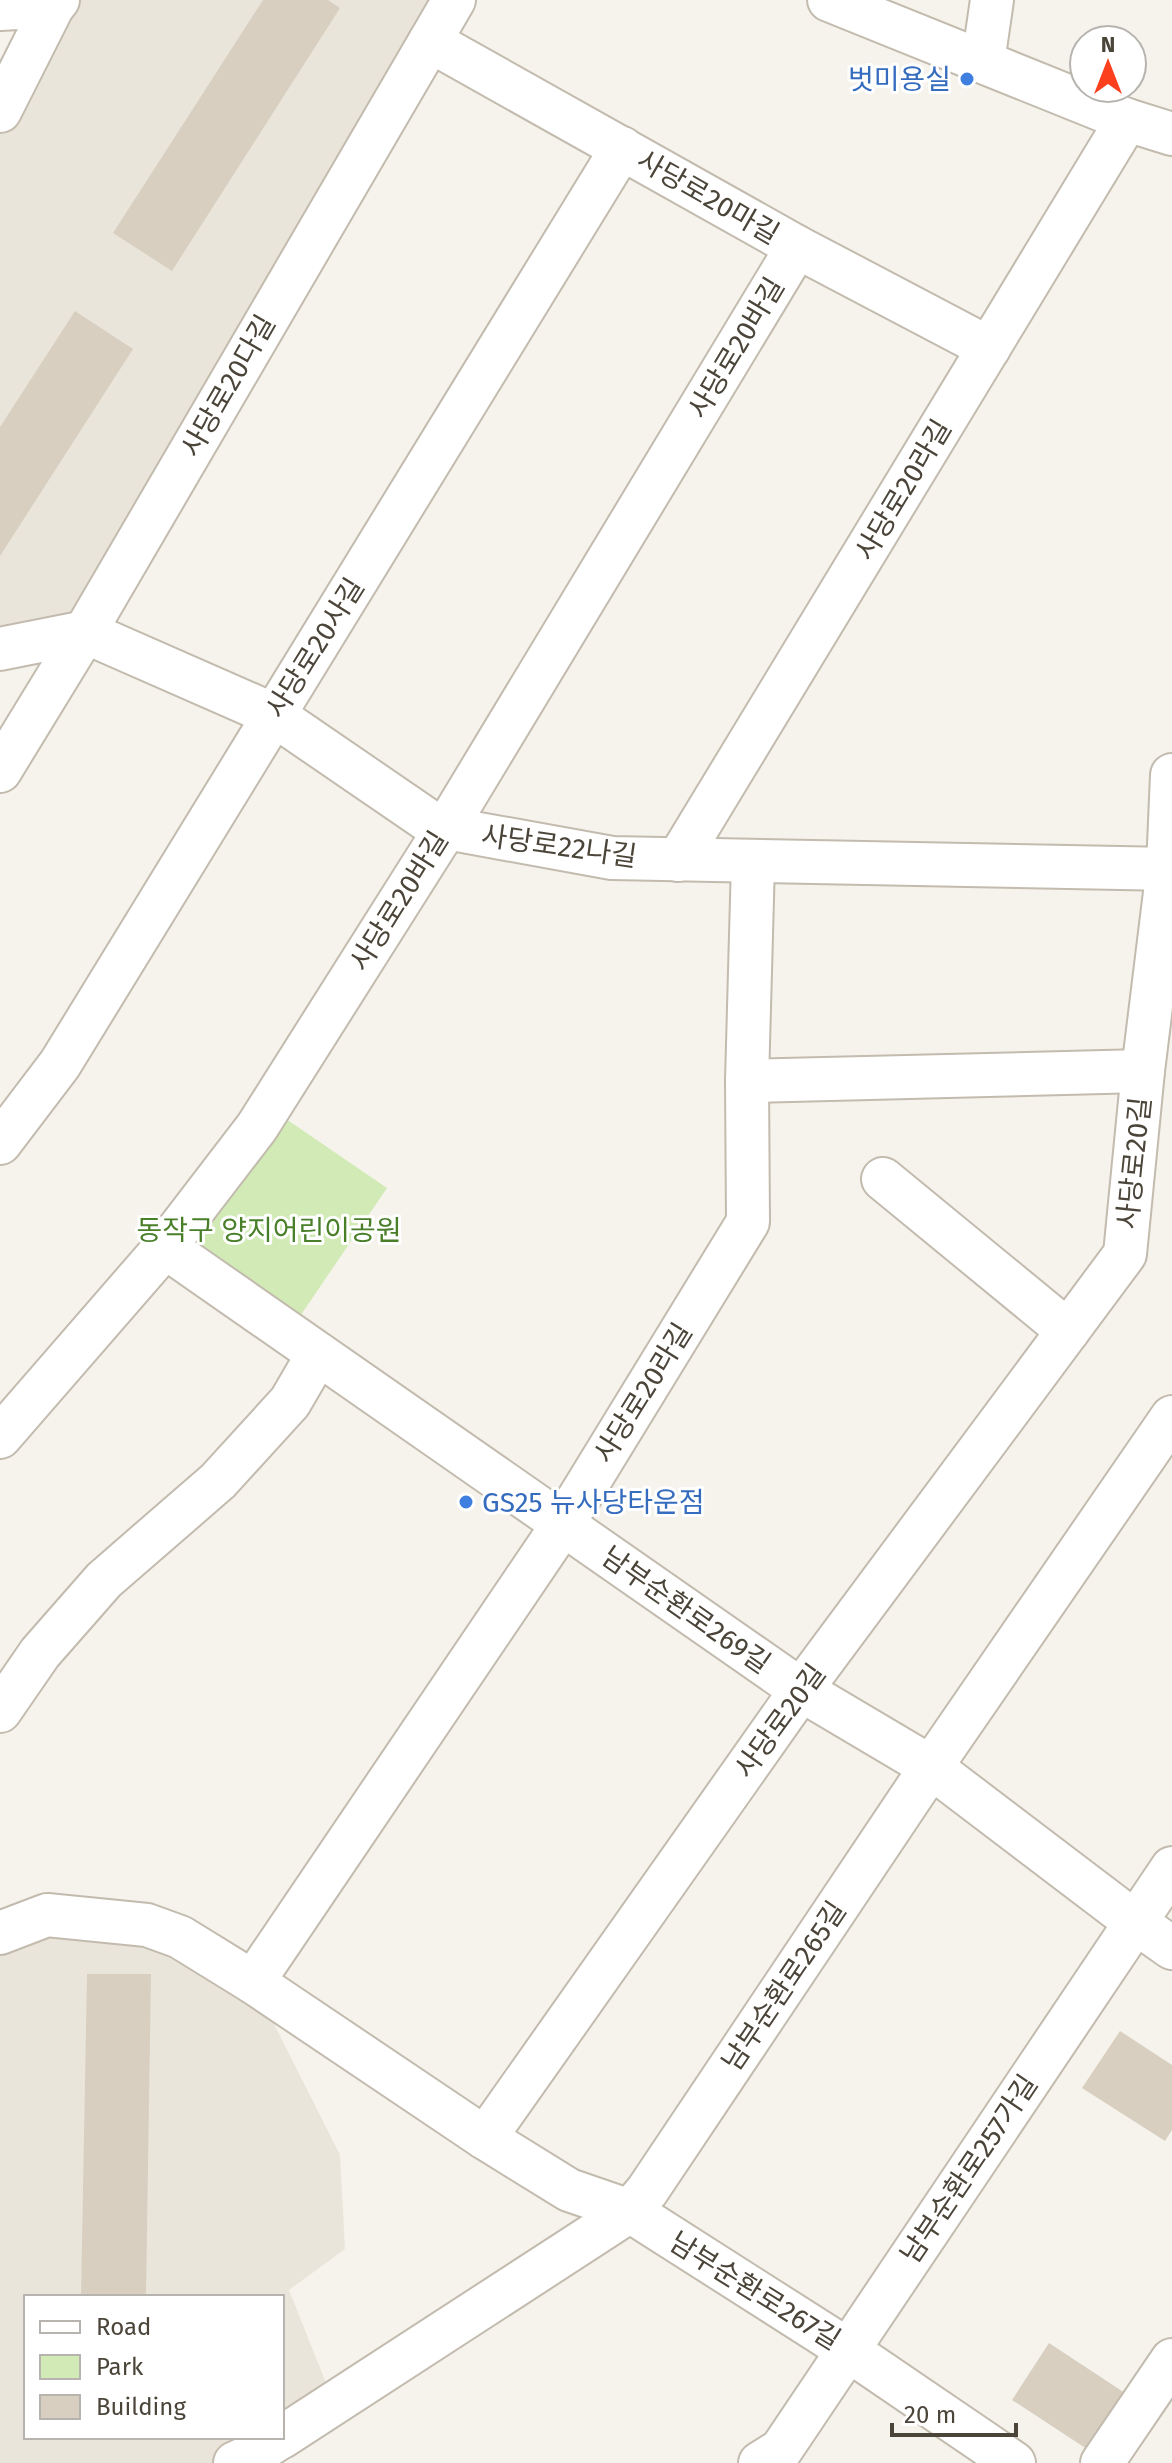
<svg xmlns="http://www.w3.org/2000/svg" width="1172" height="2463" font-family="'Fira Sans','Noto Sans KR',sans-serif">
<rect width="100%" height="100%" fill="#f6f3ec"/>
<!-- residential -->
<g fill="#eae5da">
<path d="M71 0H442L88 607 0 646V131Z"/>
<path d="M147 1925 253 1982 340 2155 345 2249 289 2290 334 2403 282 2437V2297H26V2437H281L235 2463H0V1933Z"/>
</g>
<!-- green -->
<path fill="#d2eab5" d="M270 1108 387 1188 288 1334 165 1247Z"/>
<!-- building -->
<g fill="#d8cfc1">
<path d="M263 0H328L340 8 172 271 113 233Z"/>
<path d="M75 311 133 349 0 556V427Z"/>
<path d="M87 1974H151L146 2297H81Z"/>
<path d="M1120 2031 1172 2065V2130L1165 2141 1082 2088Z"/>
<path d="M1049 2343 1131 2397 1093 2453 1012 2400Z"/>
</g>
<g fill="none" stroke-linecap="round" stroke-linejoin="round">
<!-- minor casing -->
<g stroke="#c2bbae" stroke-width="46">
<g id="minor">
<path d="M829 0 1127 120 1172 134"/>
<path d="M0 9 53 6"/>
<path d="M430 41 797 247 989 348"/>
<path d="M983 62 992 0"/>
<path d="M0 111 53 6 58 0"/>
<path d="M0 649 85 632 274 715 436 826 446 828 612 858 1172 869"/>
<path d="M0 771 85 632 454 0"/>
<path d="M678 860 1127 120"/>
<path d="M747 1081 1143 1071"/>
<path d="M0 1143 60 1064 622 148"/>
<path d="M883 1179 1068 1331"/>
<path d="M165 1247 801 1690 931 1767 1135 1922 1172 1948"/>
<path d="M0 1437 165 1247 257 1127 446 828 797 247"/>
<path d="M0 1711 40 1653 104 1580 218 1481 290 1402 318 1354"/>
<path d="M0 1933 47 1915 147 1925 180 1937 253 1982 485 2138 569 2190 630 2211 848 2350 1014 2463"/>
<path d="M253 1982 563 1524 748 1222 747 1081 753 862"/>
<path d="M485 2138 801 1690 1125 1254 1143 1071 1168 868 1172 775"/>
<path d="M282 2437 630 2211 647 2191 931 1767 1172 1417"/>
<path d="M235 2463 253 2455 281 2437"/>
<path d="M760 2463 781 2450 1172 1868"/>
<path d="M1102 2463 1172 2360"/>
</g>
</g>
<!-- minor -->
<use href="#minor" stroke="#fff" stroke-width="42"/>
</g>
<!-- markers -->
<g fill="#3f7fe0" stroke="#fff" stroke-width="3">
<circle cx="967" cy="79" r="8"/>
<circle cx="466" cy="1502" r="8"/>
</g>
<g text-anchor="middle" dominant-baseline="central" stroke-width="6" stroke-linejoin="round" paint-order="stroke">
<!-- shop labels -->
<g font-size="28" fill="#366cbe" stroke="#fff" text-anchor="end">
<text x="951" y="79">벗미용실</text>
<text x="482" y="1502" text-anchor="start">GS25 뉴사당타운점</text>
</g>
<!-- street labels -->
<g font-size="28" fill="#4b4439" stroke="#fff">
<text transform="translate(708 197) rotate(30)">사당로20마길</text>
<text transform="translate(736 348) rotate(-59)">사당로20바길</text>
<text transform="translate(228 386) rotate(-60)">사당로20다길</text>
<text transform="translate(903 490) rotate(-59)">사당로20라길</text>
<text transform="translate(315 648) rotate(-58)">사당로20사길</text>
<text transform="translate(559 846) rotate(8)">사당로22나길</text>
<text transform="translate(399 901) rotate(-58)">사당로20바길</text>
<text transform="translate(1134 1163) rotate(-84)">사당로20길</text>
<text transform="translate(643 1393) rotate(-58)">사당로20라길</text>
<text transform="translate(686 1610) rotate(35)">남부순환로269길</text>
<text transform="translate(780 1721) rotate(-54)">사당로20길</text>
<text transform="translate(784 1986) rotate(-56)">남부순환로265길</text>
<text transform="translate(969 2169) rotate(-56)">남부순환로257가길</text>
<text transform="translate(755 2291) rotate(32)">남부순환로267길</text>
</g>
<!-- park labels -->
<g font-size="28" fill="#4a7f2a" stroke="#fff">
<text x="269" y="1230">동작구 양지어린이공원</text>
</g>
</g>
<!-- legend -->
<rect x="24" y="2295" width="260" height="144" fill="#ffffff" stroke="#b7b4b0" stroke-width="2"/>
<rect x="40" y="2321" width="40" height="12" fill="#ffffff" stroke="#b7b4b0" stroke-width="2"/>
<text x="96" y="2335" font-size="24" fill="#4b4439">Road</text>
<rect x="40" y="2355" width="40" height="24" fill="#d2eab5" stroke="#b7b4b0" stroke-width="2"/>
<text x="96" y="2375" font-size="24" fill="#4b4439">Park</text>
<rect x="40" y="2395" width="40" height="24" fill="#d8cfc1" stroke="#b7b4b0" stroke-width="2"/>
<text x="96" y="2415" font-size="24" fill="#4b4439">Building</text>
<!-- north arrow -->
<g transform="translate(1108 64)"><circle r="38" fill="#ffffff" stroke="#b7b4b0" stroke-width="2"/>
<path d="M0-6L14 30L0 20L-14 30Z" fill="#fc3f1d"/>
<text y="-12" font-size="22" font-weight="bold" text-anchor="middle" fill="#4b4439">N</text>
</g>
<!-- scale -->
<path d="M892 2423v12h124v-12" fill="none" stroke="#4b4439" stroke-width="4"/>
<text x="904" y="2423" font-size="24" fill="#4b4439" stroke="#ffffff" stroke-width="6" paint-order="stroke">20 m</text>
</svg>
